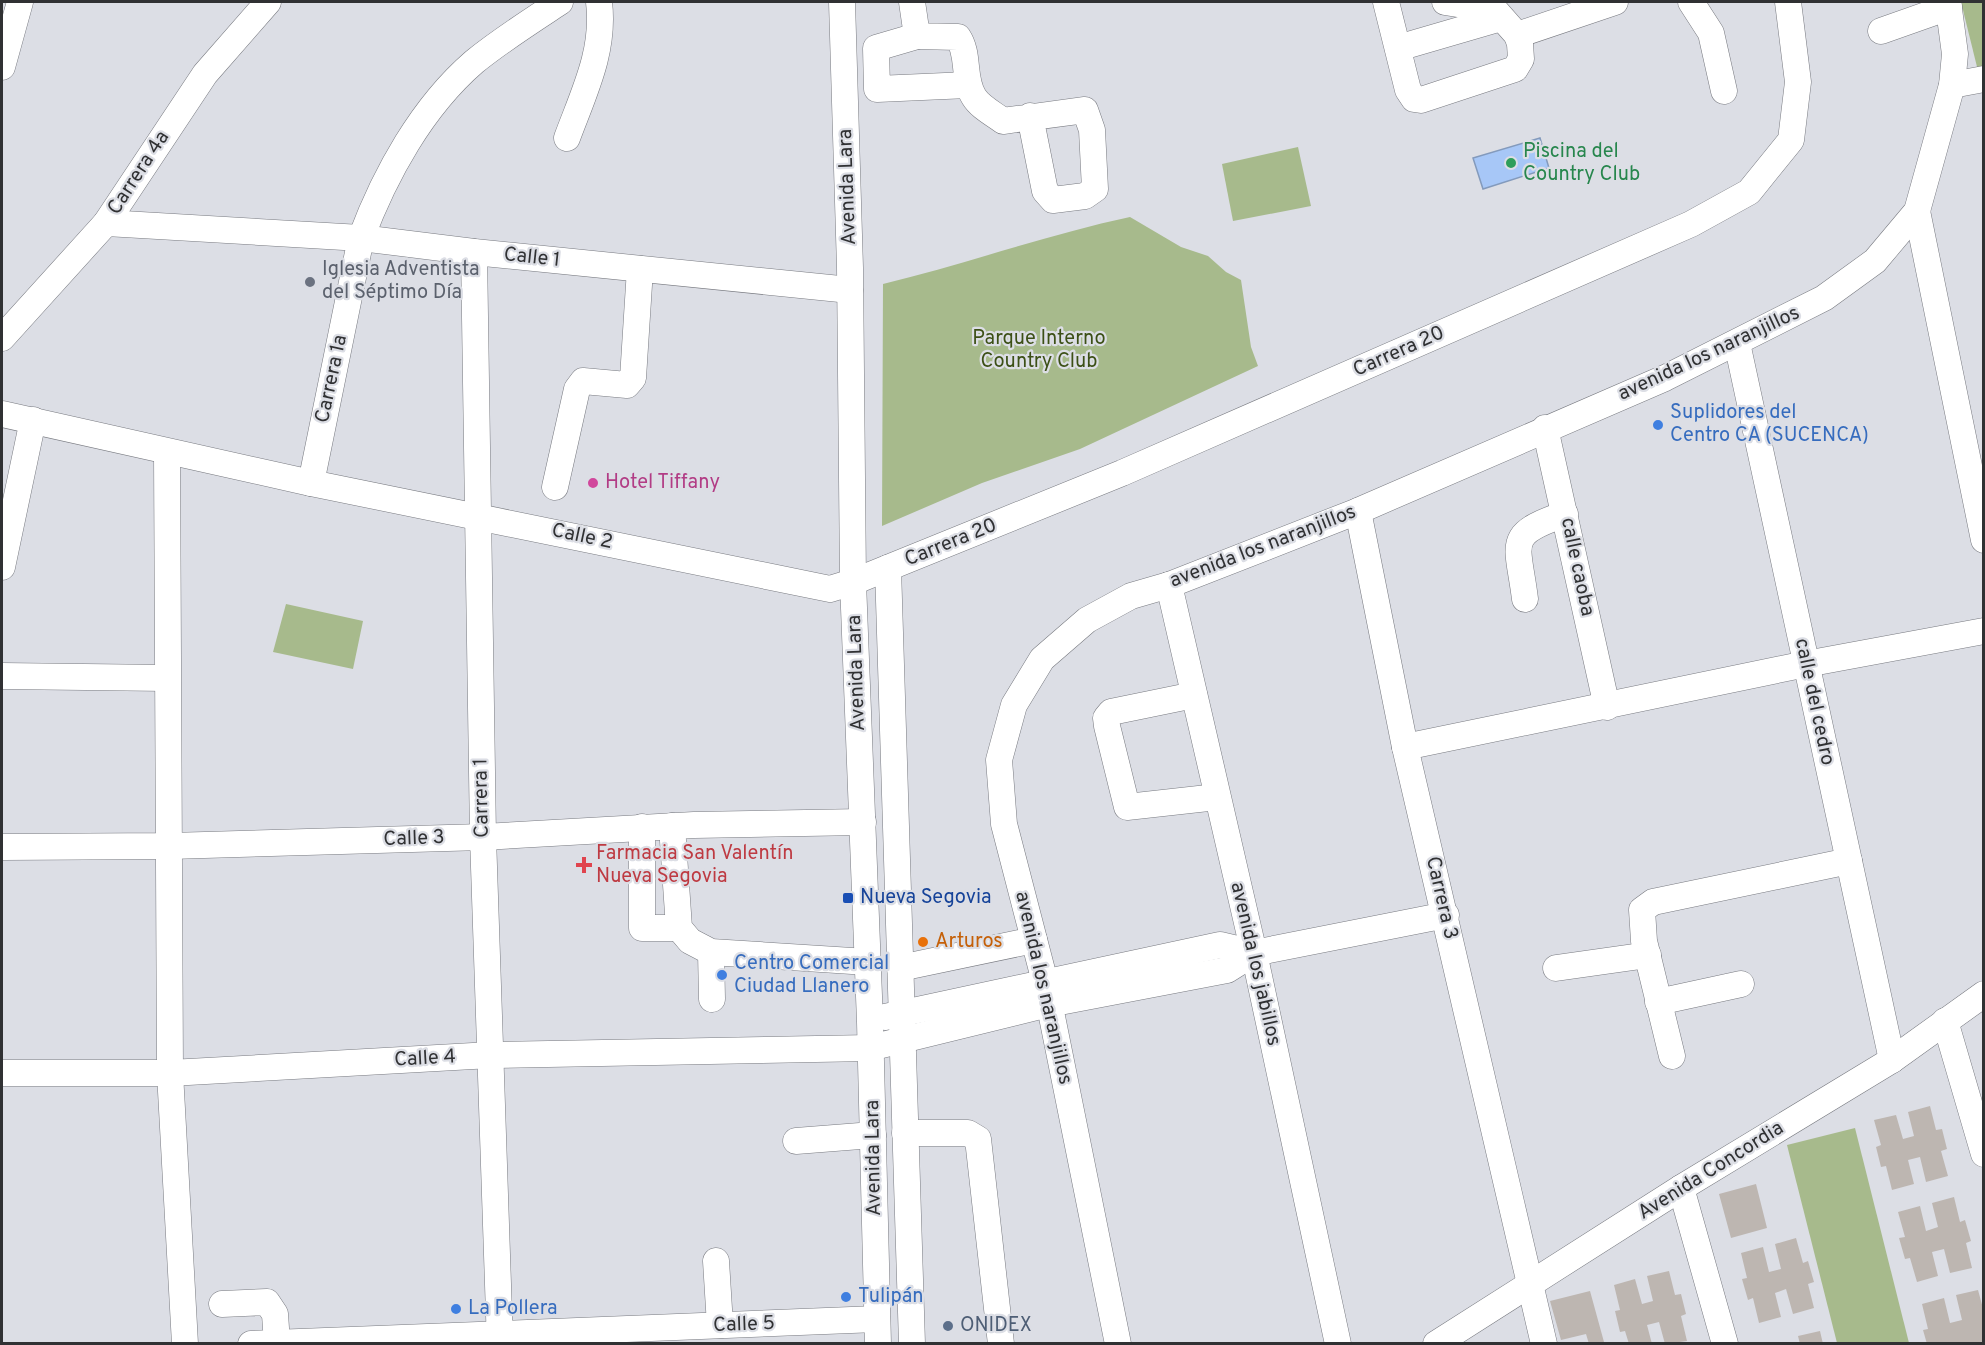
<svg xmlns="http://www.w3.org/2000/svg" width="1985" height="1345" font-family="Overpass,sans-serif">
<rect width="100%" height="100%" fill="#dcdee5"/>
<!-- green -->
<g fill="#a7ba8c">
<path d="M1961 2H1983V78L1980 79Z"/>
<path d="M1298 147 1311 206 1233 221 1222 164Z"/>
<path d="M1130 217 1181 247 1208 256 1226 272 1241 280 1251 347 1258 366 1080 449 982 483 882 526 883 284C966 264 1046 235 1130 217Z"/>
<path d="M286 604 363 621 353 669 273 652Z"/>
<path d="M1855 1128 1909 1343H1837L1787 1145Z"/>
</g>
<!-- water -->
<path fill="#a7c7f7" stroke="#839abc" stroke-width="1.5" d="M1540 138 1549 168 1483 189 1473 158Z"/>
<!-- building -->
<g fill="#bdb6b1">
<path d="M1930 1106 1936 1130 1942 1129 1947 1149 1941 1151 1948 1176 1926 1182 1920 1157 1908 1160 1914 1184 1892 1190 1886 1166 1881 1167 1876 1147 1881 1145 1874 1120 1896 1115 1903 1139 1914 1136 1908 1112Z"/>
<path d="M1756 1184 1767 1228 1731 1238 1719 1194Z"/>
<path d="M1954 1197 1960 1222 1965 1220 1971 1241 1966 1243 1972 1268 1950 1273 1944 1249 1932 1252 1938 1276 1917 1282 1910 1258 1905 1259 1899 1238 1905 1237 1898 1212 1920 1206 1926 1231 1938 1227 1932 1203Z"/>
<path d="M1796 1238 1803 1263 1808 1261 1814 1282 1808 1284 1814 1308 1793 1314 1786 1289 1775 1293 1781 1317 1759 1323 1753 1298 1748 1300 1742 1279 1747 1278 1741 1253 1763 1247 1769 1272 1781 1269 1775 1244Z"/>
<path d="M1669 1271 1675 1295 1681 1294 1686 1314 1681 1316 1687 1341 1665 1344 1659 1322 1647 1325 1652 1344H1629L1625 1331 1620 1332 1615 1311 1620 1310 1614 1285 1635 1279 1642 1304 1653 1301 1647 1276Z"/>
<path d="M1978 1290 1984 1312V1344H1927L1923 1330 1928 1329 1922 1304 1944 1298 1950 1323 1962 1320 1956 1295Z"/>
<path d="M1590 1291 1604 1342 1589 1344 1586 1334 1561 1340 1550 1301Z"/>
<path d="M1820 1331 1823 1344H1800L1798 1336Z"/>
</g>
<g fill="none" stroke-linecap="round" stroke-linejoin="round">
<!-- minor casing -->
<g stroke="#787a80" stroke-width="27">
<g id="minor">
<path d="M842 2 850 268 853 582 870 1022 878 1344"/>
<path d="M912 2 917 36 958 37C970 55 962 78 974 97 980 107 994 114 1003 121L1085 110 1092 130 1095 189 1085 196 1053 200 1045 191 1030 116"/>
<path d="M1386 2 1408 90 1414 99 1421 100 1515 69 1521 59 1520 44 1517 35 1495 10 1445 2"/>
<path d="M1691 2 1711 33 1724 91"/>
<path d="M1881 31 1949 7"/>
<path d="M1517 35 1615 2"/>
<path d="M917 36 876 48 877 89 968 85"/>
<path d="M1398 48 1501 18"/>
<path d="M2 67 20 2"/>
<path d="M1952 85 1984 79"/>
<path d="M567 138C584 92 605 51 599 2"/>
<path d="M1917 211 1984 540"/>
<path d="M106 223 361 238 474 252 850 290"/>
<path d="M474 252 483 837 500 1344"/>
<path d="M2 338 106 223 205 74 268 2"/>
<path d="M1737 343 1892 1060"/>
<path d="M2 414 311 483 361 238C385 174 422 107 474 62 501 40 531 21 560 2"/>
<path d="M1545 428 1607 707"/>
<path d="M167 452 170 1073 185 1344"/>
<path d="M311 483 830 589 853 582 1122 473 1691 224 1749 192 1791 140 1798 82 1788 2"/>
<path d="M555 487 577 389 583 381 627 385 633 378 640 269"/>
<path d="M1358 511 1405 747 1544 1344"/>
<path d="M2 567 33 420"/>
<path d="M888 568 912 1344"/>
<path d="M1169 585 1254 953 1338 1344"/>
<path d="M1525 599C1518 542 1504 535 1565 514"/>
<path d="M2 676 167 678"/>
<path d="M1194 695 1111 712 1106 718 1107 726 1127 807 1217 797"/>
<path d="M1405 747 1806 664 1984 631"/>
<path d="M672 826 679 928 690 941 711 952 868 962"/>
<path d="M642 827V928H679"/>
<path d="M2 847 170 846 483 837 694 825 863 822"/>
<path d="M711 952 712 999"/>
<path d="M900 968 1034 940"/>
<path d="M1556 968 1648 955"/>
<path d="M1658 1002 1741 984"/>
<path d="M885 1017 1220 945 1254 953"/>
<path d="M1945 1021 1984 1154"/>
<path d="M1672 1056 1644 941 1642 910 1653 902 1849 861"/>
<path d="M2 1073H170L491 1055 870 1048 1049 1004 1227 970 1254 953 1446 915"/>
<path d="M905 1133H968L978 1139 1001 1344"/>
<path d="M796 1141 873 1135"/>
<path d="M1681 1188 1725 1344"/>
<path d="M716 1261 720 1325"/>
<path d="M222 1304 267 1302 275 1314 277 1343"/>
<path d="M251 1344 877 1319"/>
<path d="M1118 1344 1045 982 1004 824 999 760 1014 705 1042 659 1087 620 1131 596 1169 585 1358 511 1665 378 1824 298 1875 261 1917 211 1952 85 1955 54 1948 2"/>
<path d="M1436 1344 1681 1188 1892 1060 1984 994"/>
</g>
</g>
<!-- minor -->
<use href="#minor" stroke="#fff" stroke-width="26"/>
</g>
<!-- markers -->
<circle fill="#2e9e5b" stroke="#dcdee5" stroke-width="2" cx="1511" cy="163" r="6"/>
<circle fill="#6b7280" stroke="#dcdee5" stroke-width="2" cx="310" cy="282" r="6"/>
<g fill="#3f7fe0" stroke="#dcdee5" stroke-width="2">
<circle cx="1658" cy="425" r="6"/>
<circle cx="722" cy="975" r="6"/>
<circle cx="846" cy="1297" r="6"/>
<circle cx="456" cy="1309" r="6"/>
</g>
<circle fill="#d1479c" stroke="#dcdee5" stroke-width="2" cx="593" cy="483" r="6"/>
<path fill="#e0444e" stroke="#dcdee5" stroke-width="2" d="M581 856h6v6h6v6h-6v6h-6v-6h-6v-6h6z"/>
<rect fill="#1a4fb4" stroke="#dcdee5" stroke-width="2" x="842" y="892" width="12" height="12" rx="3"/>
<circle fill="#e8710a" stroke="#dcdee5" stroke-width="2" cx="923" cy="942" r="6"/>
<circle fill="#5c6f8a" stroke="#dcdee5" stroke-width="2" cx="948" cy="1326" r="6"/>
<g text-anchor="middle" dominant-baseline="central" stroke-width="4.5" stroke-linejoin="round" paint-order="stroke">
<!-- leisure labels -->
<g font-size="20" fill="#27864d" stroke="#dcdee5" text-anchor="start">
<text x="1523" y="152">Piscina del<tspan x="1523" dy="23">Country Club</tspan></text>
</g>
<!-- street labels -->
<g font-size="20" fill="#303133" stroke="#dcdee5">
<text transform="translate(139 173) rotate(-57)">Carrera 4a</text>
<text transform="translate(848 187) rotate(-92)">Avenida Lara</text>
<text transform="translate(532 258) rotate(6)">Calle 1</text>
<text transform="translate(1399 352) rotate(-24)">Carrera 20</text>
<text transform="translate(1709 354) rotate(-25)">avenida los naranjillos</text>
<text transform="translate(332 379) rotate(-78)">Carrera 1a</text>
<text transform="translate(582 537) rotate(12)">Calle 2</text>
<text transform="translate(951 543) rotate(-22)">Carrera 20</text>
<text transform="translate(1263 547) rotate(-21)">avenida los naranjillos</text>
<text transform="translate(1577 567) rotate(78)">calle caoba</text>
<text transform="translate(857 673) rotate(-92)">Avenida Lara</text>
<text transform="translate(1814 702) rotate(78)">calle del cedro</text>
<text transform="translate(482 798) rotate(-91)">Carrera 1</text>
<text transform="translate(414 839) rotate(-2)">Calle 3</text>
<text transform="translate(1441 898) rotate(77)">Carrera 3</text>
<text transform="translate(1255 964) rotate(77)">avenida los jabillos</text>
<text transform="translate(1043 988) rotate(77)">avenida los naranjillos</text>
<text transform="translate(425 1059) rotate(-3)">Calle 4</text>
<text transform="translate(874 1158) rotate(-91)">Avenida Lara</text>
<text transform="translate(1711 1171) rotate(-32)">Avenida Concordia</text>
<text transform="translate(744 1325) rotate(-2)">Calle 5</text>
</g>
<!-- worship labels -->
<g font-size="20" fill="#5b616d" stroke="#dcdee5" text-anchor="start">
<text x="322" y="270">Iglesia Adventista<tspan x="322" dy="23">del Séptimo Día</tspan></text>
</g>
<!-- park labels -->
<g font-size="20" fill="#3c5016" stroke="#dcdee5">
<text x="1039" y="339">Parque Interno<tspan x="1039" dy="23">Country Club</tspan></text>
</g>
<!-- shop labels -->
<g font-size="20" fill="#366cbe" stroke="#dcdee5" text-anchor="start">
<text x="1670" y="413">Suplidores del<tspan x="1670" dy="23">Centro CA (SUCENCA)</tspan></text>
<text x="734" y="964">Centro Comercial<tspan x="734" dy="23">Ciudad Llanero</tspan></text>
<text x="858" y="1297">Tulipán</text>
<text x="468" y="1309">La Pollera</text>
</g>
<!-- hotel labels -->
<g font-size="20" fill="#b23c85" stroke="#dcdee5" text-anchor="start">
<text x="605" y="483">Hotel Tiffany</text>
</g>
<!-- health labels -->
<g font-size="20" fill="#be3a42" stroke="#dcdee5" text-anchor="start">
<text x="596" y="854">Farmacia San Valentín<tspan x="596" dy="23">Nueva Segovia</tspan></text>
</g>
<!-- transit labels -->
<g font-size="20" fill="#164399" stroke="#dcdee5" text-anchor="start">
<text x="860" y="898">Nueva Segovia</text>
</g>
<!-- food labels -->
<g font-size="20" fill="#c56008" stroke="#dcdee5" text-anchor="start">
<text x="935" y="942">Arturos</text>
</g>
<!-- service labels -->
<g font-size="20" fill="#4e5e75" stroke="#dcdee5" text-anchor="start">
<text x="960" y="1326">ONIDEX</text>
</g>
</g>
<!-- border -->
<rect width="1985" height="1345" fill="none" stroke="#303133" stroke-width="6"/>
</svg>
